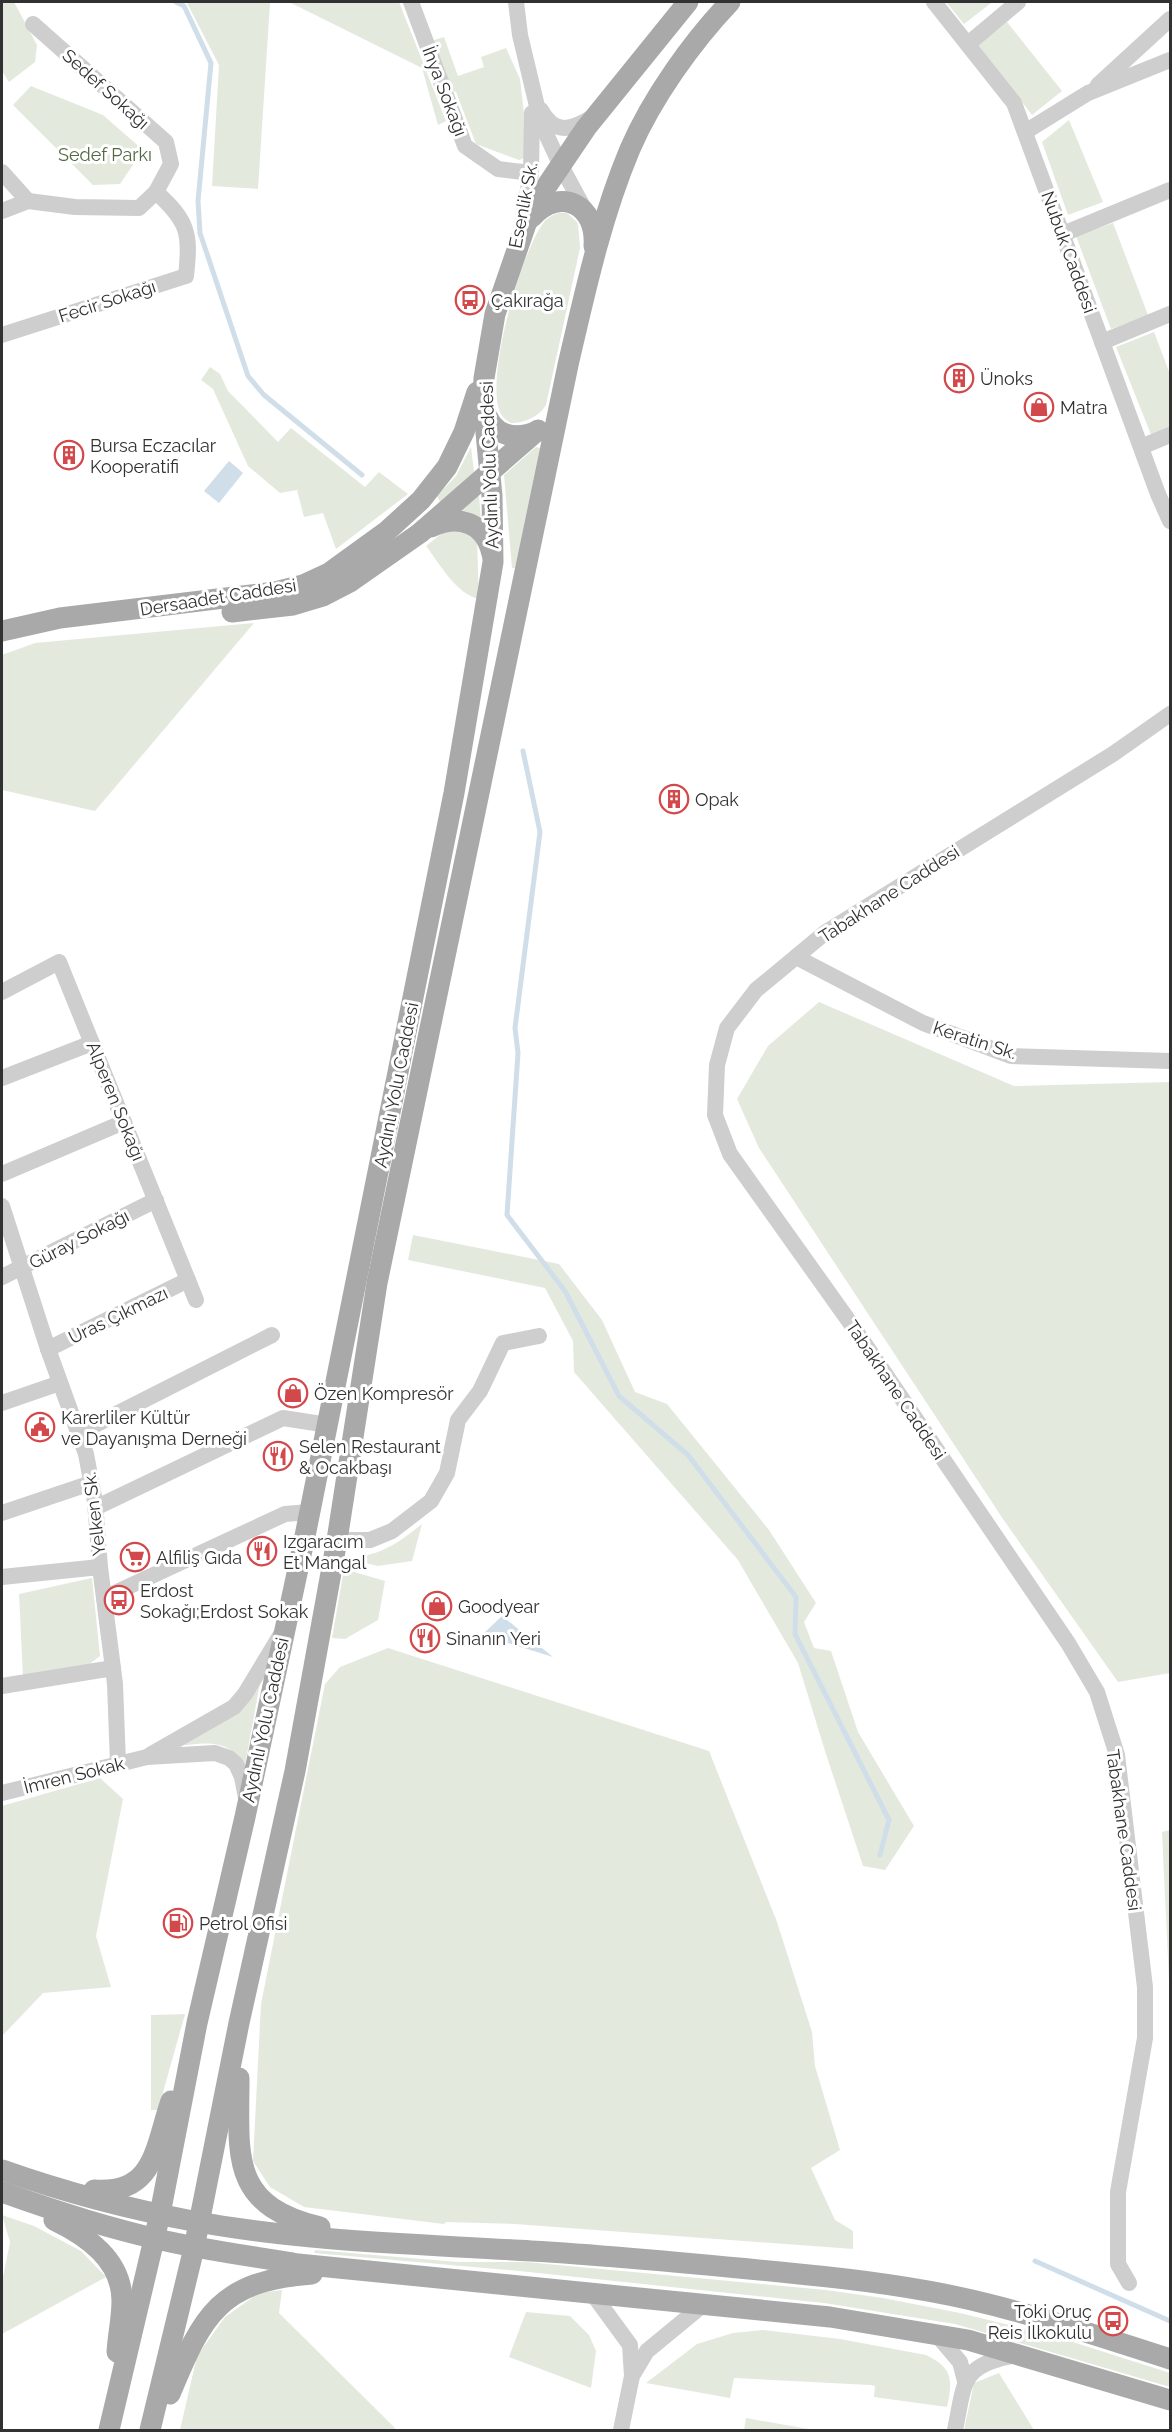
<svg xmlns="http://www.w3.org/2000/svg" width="1172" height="2432" font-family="Raleway,sans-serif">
<rect width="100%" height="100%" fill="#fff"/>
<!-- green -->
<g fill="#e4e9de">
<path d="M2 2H14L37 45 35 62 9 82 2 71Z"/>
<path d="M184 2H273L270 3 258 189 212 186 219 65 187 3Z"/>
<path d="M289 2H399L446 121 438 125 422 68Z"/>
<path d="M946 2H990L991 3 964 24Z"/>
<path d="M1007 22 1062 91 1032 115 978 45Z"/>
<path d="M444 37 458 76 484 67 481 57 506 48 520 79 529 156 519 160 476 144 456 92 449 90 431 41Z"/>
<path d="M31 86 103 115 143 150 120 184 93 185 13 105Z"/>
<path d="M1069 120 1103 202 1068 215 1042 142Z"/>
<path d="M559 213H567L578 223 580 248 546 405C539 417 524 423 511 423 507 421 503 418 501 414 483 382 522 250 544 222 548 217 553 215 559 213Z"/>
<path d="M1113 223 1148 315 1111 329 1076 236Z"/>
<path d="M1154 332 1170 374V430L1152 437 1116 347Z"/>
<path d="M210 367 220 374 228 391 278 442 291 428 365 487 379 472 408 494 336 549 323 513 304 517 297 490 280 493 248 466 213 389 201 380Z"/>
<path d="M471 447 474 472 440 502 437 496 456 476Z"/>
<path d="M536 447 540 448 515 568H512L504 475Z"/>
<path d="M479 495 481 522 457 512Z"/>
<path d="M451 526 457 527 477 541 479 599C456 594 440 564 426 546Z"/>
<path d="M254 623 95 811 2 790V655L35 643Z"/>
<path d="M819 1002 1014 1086 1170 1082V1673L1118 1682 1003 1519 759 1148 737 1099 768 1046Z"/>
<path d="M413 1235 559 1264 602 1320 635 1392 667 1404 769 1530 816 1603 804 1622 814 1648 831 1651 858 1732 914 1826 885 1870 863 1866 825 1751 798 1663 738 1560 574 1372 573 1341 545 1288 408 1260Z"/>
<path d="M422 1524 412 1561 378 1566 357 1561 358 1557C385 1553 402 1540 422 1524Z"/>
<path d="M344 1569 385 1581 378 1620 345 1639 332 1638Z"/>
<path d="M92 1578 100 1656 84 1668 23 1677 19 1594Z"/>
<path d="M388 1648 709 1751 777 1922 812 2032 815 2066 840 2150 811 2168 835 2220 853 2231V2249L515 2224 446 2222 444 2224 304 2207 270 2187 253 2161 261 2004 325 1684 340 1667Z"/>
<path d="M260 1683 245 1765C225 1736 205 1744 174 1746Z"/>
<path d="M100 1778 123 1799 96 1936 111 1987 43 1993 2 2036V1806Z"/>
<path d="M1170 1830V2002L1162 1832Z"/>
<path d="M185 2014 158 2110H151V2015Z"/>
<path d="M2 2215 34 2226 81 2251 106 2277 2 2334V2282L10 2242Z"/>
<path d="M315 2250 458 2262H526L826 2290 883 2298 960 2313 1054 2336 1170 2373V2387L955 2324 824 2303 519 2271 314 2253Z"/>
<path d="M282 2290 279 2313 395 2428 394 2430H180L197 2356 225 2317 259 2293Z"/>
<path d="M526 2312 570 2316 589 2335 596 2351 591 2388 509 2357Z"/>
<path d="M763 2330 840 2339 926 2355C953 2368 953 2380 947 2407L874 2397 875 2386 870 2385 734 2378 730 2398 646 2383 697 2344 733 2333Z"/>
<path d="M999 2373 1034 2430H964L974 2383Z"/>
<path d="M746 2418 814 2430H744Z"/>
</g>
<!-- water -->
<g fill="#d0deea">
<path d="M229 461 243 473 219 503 204 491Z"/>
<path d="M502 1616 553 1657 482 1635Z"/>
</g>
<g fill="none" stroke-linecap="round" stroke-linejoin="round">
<!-- stream -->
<g stroke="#d0deea" stroke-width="5">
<path d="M176 2 184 6 211 63 198 201 200 233 248 376 264 395 362 475"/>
<path d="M523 751 540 832 515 1028 518 1053 507 1215 565 1291 619 1396 688 1455 796 1597 795 1634 889 1820 880 1855"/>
<path d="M1035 2261 1170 2321"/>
</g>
<!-- minor -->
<g stroke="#cecece" stroke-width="16">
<path d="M411 2 465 146 498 169 531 173"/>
<path d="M516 2 520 35 541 123 560 164 586 212"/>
<path d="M934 2 1014 103 1158 494 1170 521"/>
<path d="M968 44 1018 2"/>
<path d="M1098 85 1170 19"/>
<path d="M541 110C555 136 572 130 594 116"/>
<path d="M1025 132 1088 93 1170 60"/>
<path d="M2 172 28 201"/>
<path d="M2 211 28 201 75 207 139 208 156 192 171 164 166 142 33 24"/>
<path d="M523 218 531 173 532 113"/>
<path d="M1063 234 1170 190"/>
<path d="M2 335 186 276C191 233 188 221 156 192"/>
<path d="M1102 342 1170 314"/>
<path d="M1141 447 1170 435"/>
<path d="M796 957 923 1023 1011 1056 1170 1061"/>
<path d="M2 992 59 962 196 1300"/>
<path d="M2 1078 92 1043"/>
<path d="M2 1174 124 1122"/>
<path d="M2 1206 48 1349 86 1454 95 1502 100 1567 115 1684 118 1763"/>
<path d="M2 1277 156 1200"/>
<path d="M48 1349 188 1280"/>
<path d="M2 1403 60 1383"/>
<path d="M79 1433 272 1335"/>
<path d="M95 1508 283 1418 328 1425"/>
<path d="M2 1513 91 1483"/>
<path d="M337 1540H370L392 1531 431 1501 447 1473 458 1420 480 1391 503 1343 539 1336"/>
<path d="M2 1577 100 1567"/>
<path d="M104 1598 285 1514 309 1512"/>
<path d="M2 1686 113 1668"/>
<path d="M150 1755 234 1707 245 1694 280 1636"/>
<path d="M2 1793 147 1757 215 1753 229 1758 236 1764 242 1777 246 1798"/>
<path d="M1129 2283 1118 2264V2192L1145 2038V1987L1117 1755 1097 1692 1068 1643 856 1331 730 1154 715 1115 717 1065 727 1028 756 990 826 932 1113 754 1170 714"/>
<path d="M592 2293 630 2345 632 2376 621 2430"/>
<path d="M937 2335 960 2362 965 2381"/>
<path d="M632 2376 647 2351 704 2304"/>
<path d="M955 2430C965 2382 960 2365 1016 2355"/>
</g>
<!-- major -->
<g stroke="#a9a9a9" stroke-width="21">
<path d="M532 217C561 186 597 205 594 246"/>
<path d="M485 410C492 436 515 441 538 431"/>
<path d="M431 527C458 514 485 522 492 554"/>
<path d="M232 612 293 605 323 596 350 582 420 533 538 430"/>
<path d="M2 631 60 618 275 592 303 585 329 573 387 531 421 500 447 467 464 432 477 392"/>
<path d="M239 2078C239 2156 229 2205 320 2227"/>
<path d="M2 2170C64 2192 133 2210 198 2222 308 2242 420 2244 531 2251 620 2256 710 2265 799 2274 862 2280 926 2288 988 2304 1049 2319 1110 2340 1170 2359"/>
<path d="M94 2190C155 2195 155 2147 171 2101"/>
<path d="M2 2192C52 2210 104 2227 157 2239 203 2250 251 2256 298 2264L830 2317 968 2340 1170 2400"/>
<path d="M54 2220C87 2236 122 2260 122 2301 122 2318 118 2335 117 2352"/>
<path d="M170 2394C203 2314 220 2281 312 2274"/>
<path d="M109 2430 160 2214 197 2023 245 1817 305 1536 454 793 493 562 492 496 483 401 484 378 495 314 526 224 544 190 586 128 688 2"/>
<path d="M150 2430 194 2248 239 2023 295 1771 337 1540 377 1283 568 365C585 292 601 218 630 149 652 98 692 42 730 2"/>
</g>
</g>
<!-- icons -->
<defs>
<g id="bus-ring" transform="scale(1.5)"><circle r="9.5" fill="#fff" stroke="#d3484a" stroke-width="1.5"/><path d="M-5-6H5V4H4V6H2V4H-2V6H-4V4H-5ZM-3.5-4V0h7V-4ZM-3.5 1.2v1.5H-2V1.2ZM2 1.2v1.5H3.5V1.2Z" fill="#d3484a"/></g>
<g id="building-ring" transform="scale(1.5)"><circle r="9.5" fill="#fff" stroke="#d3484a" stroke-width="1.5"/><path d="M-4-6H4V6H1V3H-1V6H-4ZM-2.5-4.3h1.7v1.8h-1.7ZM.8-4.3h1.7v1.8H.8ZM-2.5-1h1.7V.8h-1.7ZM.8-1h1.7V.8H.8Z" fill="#d3484a"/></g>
<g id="shop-ring" transform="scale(1.5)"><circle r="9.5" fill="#fff" stroke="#d3484a" stroke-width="1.5"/><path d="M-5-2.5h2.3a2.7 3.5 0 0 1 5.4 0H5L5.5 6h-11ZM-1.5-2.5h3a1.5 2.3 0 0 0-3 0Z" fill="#d3484a"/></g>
<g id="civic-ring" transform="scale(1.5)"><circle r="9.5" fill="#fff" stroke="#d3484a" stroke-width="1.5"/><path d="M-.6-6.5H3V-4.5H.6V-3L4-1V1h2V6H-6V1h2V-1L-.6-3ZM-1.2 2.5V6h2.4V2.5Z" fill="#d3484a"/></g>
<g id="restaurant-ring" transform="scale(1.5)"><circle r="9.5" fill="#fff" stroke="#d3484a" stroke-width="1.5"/><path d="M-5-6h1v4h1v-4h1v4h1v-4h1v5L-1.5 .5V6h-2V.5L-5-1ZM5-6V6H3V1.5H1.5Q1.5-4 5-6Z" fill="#d3484a"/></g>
<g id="supermarket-ring" transform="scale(1.5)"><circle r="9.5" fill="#fff" stroke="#d3484a" stroke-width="1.5"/><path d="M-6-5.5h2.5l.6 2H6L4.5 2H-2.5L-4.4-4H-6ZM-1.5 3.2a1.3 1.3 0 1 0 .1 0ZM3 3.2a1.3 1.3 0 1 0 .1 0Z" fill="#d3484a"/></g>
<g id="fuel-ring" transform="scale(1.5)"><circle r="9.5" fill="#fff" stroke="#d3484a" stroke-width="1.5"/><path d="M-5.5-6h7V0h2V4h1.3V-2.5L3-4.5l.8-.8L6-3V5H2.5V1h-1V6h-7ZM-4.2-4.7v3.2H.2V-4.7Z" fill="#d3484a"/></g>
</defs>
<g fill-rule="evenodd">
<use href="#bus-ring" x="470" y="300"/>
<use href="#building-ring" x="959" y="378"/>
<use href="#shop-ring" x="1039" y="407"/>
<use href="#building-ring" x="69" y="455"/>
<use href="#building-ring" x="674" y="799"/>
<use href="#shop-ring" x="293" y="1393"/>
<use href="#civic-ring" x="40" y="1427"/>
<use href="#restaurant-ring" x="278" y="1456"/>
<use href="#restaurant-ring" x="262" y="1551"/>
<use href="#supermarket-ring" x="135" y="1557"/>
<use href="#bus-ring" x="119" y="1600"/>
<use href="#shop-ring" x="437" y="1606"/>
<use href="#restaurant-ring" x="425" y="1638"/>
<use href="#fuel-ring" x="178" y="1923"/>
<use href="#bus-ring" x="1113" y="2321"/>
</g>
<g text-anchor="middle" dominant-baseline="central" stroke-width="6" stroke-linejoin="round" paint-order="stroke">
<!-- street labels -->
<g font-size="18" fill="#313131" stroke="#fff">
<text transform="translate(106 89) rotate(42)">Sedef Sokağı</text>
<text transform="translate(445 91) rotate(69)">İhya Sokağı</text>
<text transform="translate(523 205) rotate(-79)">Esenlik Sk.</text>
<text transform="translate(1069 252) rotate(70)">Nubuk Caddesi</text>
<text transform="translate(107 301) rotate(-18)">Fecir Sokağı</text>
<text transform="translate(489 465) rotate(-92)">Aydınlı Yolu Caddesi</text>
<text transform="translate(218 597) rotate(-9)">Dersaadet Caddesi</text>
<text transform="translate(889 894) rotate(-33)">Tabakhane Caddesi</text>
<text transform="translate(975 1040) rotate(18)">Keratin Sk.</text>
<text transform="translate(396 1085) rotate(-79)">Aydınlı Yolu Caddesi</text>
<text transform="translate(116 1101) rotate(68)">Alperen Sokağı</text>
<text transform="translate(79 1239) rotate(-27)">Güray Sokağı</text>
<text transform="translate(118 1315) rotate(-26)">Uras Çıkmazı</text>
<text transform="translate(896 1390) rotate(56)">Tabakhane Caddesi</text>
<text transform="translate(94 1514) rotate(-97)">Yelken Sk.</text>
<text transform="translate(265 1720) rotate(-78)">Aydınlı Yolu Caddesi</text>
<text transform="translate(74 1775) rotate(-14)">İmren Sokak</text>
<text transform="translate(1124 1830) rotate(82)">Tabakhane Caddesi</text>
</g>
<!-- park labels -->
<g font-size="18" fill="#526943" stroke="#fff">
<text x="105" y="154">Sedef Parkı</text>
</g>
<!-- poi labels -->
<g font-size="18" fill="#313131" stroke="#fff" text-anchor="start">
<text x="491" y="300">Çakırağa</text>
<text x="980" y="378">Ünoks</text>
<text x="1060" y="407">Matra</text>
<text x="90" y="445">Bursa Eczacılar<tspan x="90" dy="21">Kooperatifi</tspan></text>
<text x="695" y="799">Opak</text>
<text x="314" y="1393">Özen Kompresör</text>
<text x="61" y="1417">Karerliler Kültür<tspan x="61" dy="21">ve Dayanışma Derneği</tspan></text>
<text x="299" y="1446">Selen Restaurant<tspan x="299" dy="21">&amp; Ocakbaşı</tspan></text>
<text x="283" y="1541">Izgaracım<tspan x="283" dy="21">Et Mangal</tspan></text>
<text x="156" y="1557">Alfiliş Gıda</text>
<text x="140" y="1590">Erdost<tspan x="140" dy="21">Sokağı;Erdost Sokak</tspan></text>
<text x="458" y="1606">Goodyear</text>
<text x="446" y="1638">Sinanın Yeri</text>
<text x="199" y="1923">Petrol Ofisi</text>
<text x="1092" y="2311" text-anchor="end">Toki Oruç<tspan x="1092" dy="21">Reis İlkokulu</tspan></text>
</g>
</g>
<!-- border -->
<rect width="1172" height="2432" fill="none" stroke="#313131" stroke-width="6"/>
</svg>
